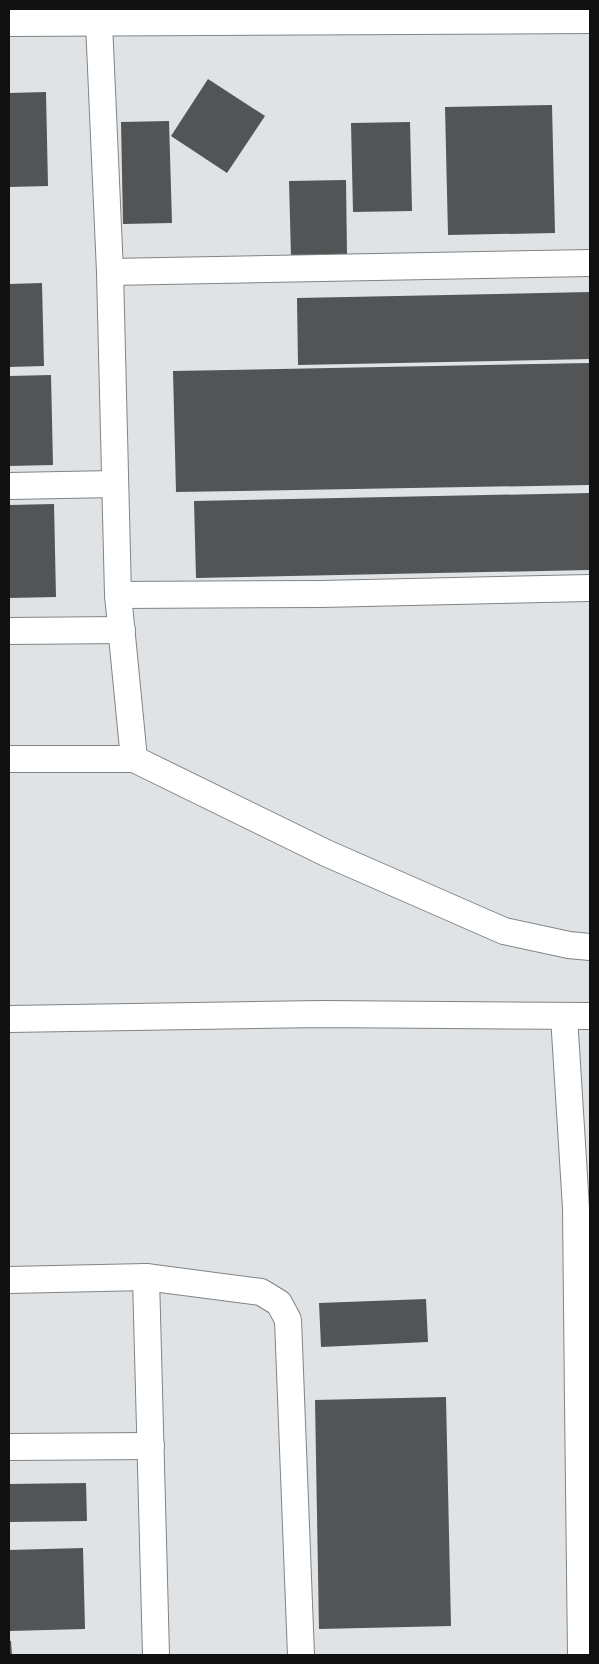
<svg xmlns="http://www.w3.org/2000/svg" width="599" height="1664" font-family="'Archivo Narrow',sans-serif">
<rect width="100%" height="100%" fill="#e0e3e5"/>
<!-- building -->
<g fill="#525456">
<path d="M208 79 265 116 227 173 171 136Z"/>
<path d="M46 92 48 186 9 187V93Z"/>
<path d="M552 105 555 233 448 235 445 107Z"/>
<path d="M169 121 172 223 123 224 121 122Z"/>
<path d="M410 122 412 211 353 212 351 123Z"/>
<path d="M346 180 347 256 291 257 289 181Z"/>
<path d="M42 283 44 366 9 367V284Z"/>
<path d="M590 292V359L298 365 297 298Z"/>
<path d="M590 363V485L176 492 173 371Z"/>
<path d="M51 375 53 465 9 466V376Z"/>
<path d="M590 493V570L196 578 194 501Z"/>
<path d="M54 504 56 597 9 598V505Z"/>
<path d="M426 1299 428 1342 321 1347 319 1303Z"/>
<path d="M446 1397 451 1626 319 1629 315 1400Z"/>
<path d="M86 1483 87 1521 9 1522V1484Z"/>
<path d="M83 1548 85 1629 9 1631V1550Z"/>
<path d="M9 1641H11L12 1655H9Z"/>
</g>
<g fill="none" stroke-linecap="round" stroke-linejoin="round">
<!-- minor casing -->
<g stroke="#818486" stroke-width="28">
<g id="minor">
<path d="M9 23 590 20"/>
<path d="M99 23 110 272 118 595 134 759 326 853 504 931 569 945 590 947"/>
<path d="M110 272 590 263"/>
<path d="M9 486 115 484"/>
<path d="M118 595 321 594 590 588"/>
<path d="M9 631 122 630"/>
<path d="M9 759H134"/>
<path d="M564 1016 576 1208 578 1401H590"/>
<path d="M9 1019 322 1014 590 1016"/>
<path d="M146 1277 156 1655"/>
<path d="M9 1280 146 1277 261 1292 279 1303 288 1320 301 1655"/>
<path d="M578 1401 581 1655"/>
<path d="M9 1447 151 1446"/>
</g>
</g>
<!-- minor -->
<use href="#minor" stroke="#fff" stroke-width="26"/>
</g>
<!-- border -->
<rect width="599" height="1664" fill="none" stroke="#111112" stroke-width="20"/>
</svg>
